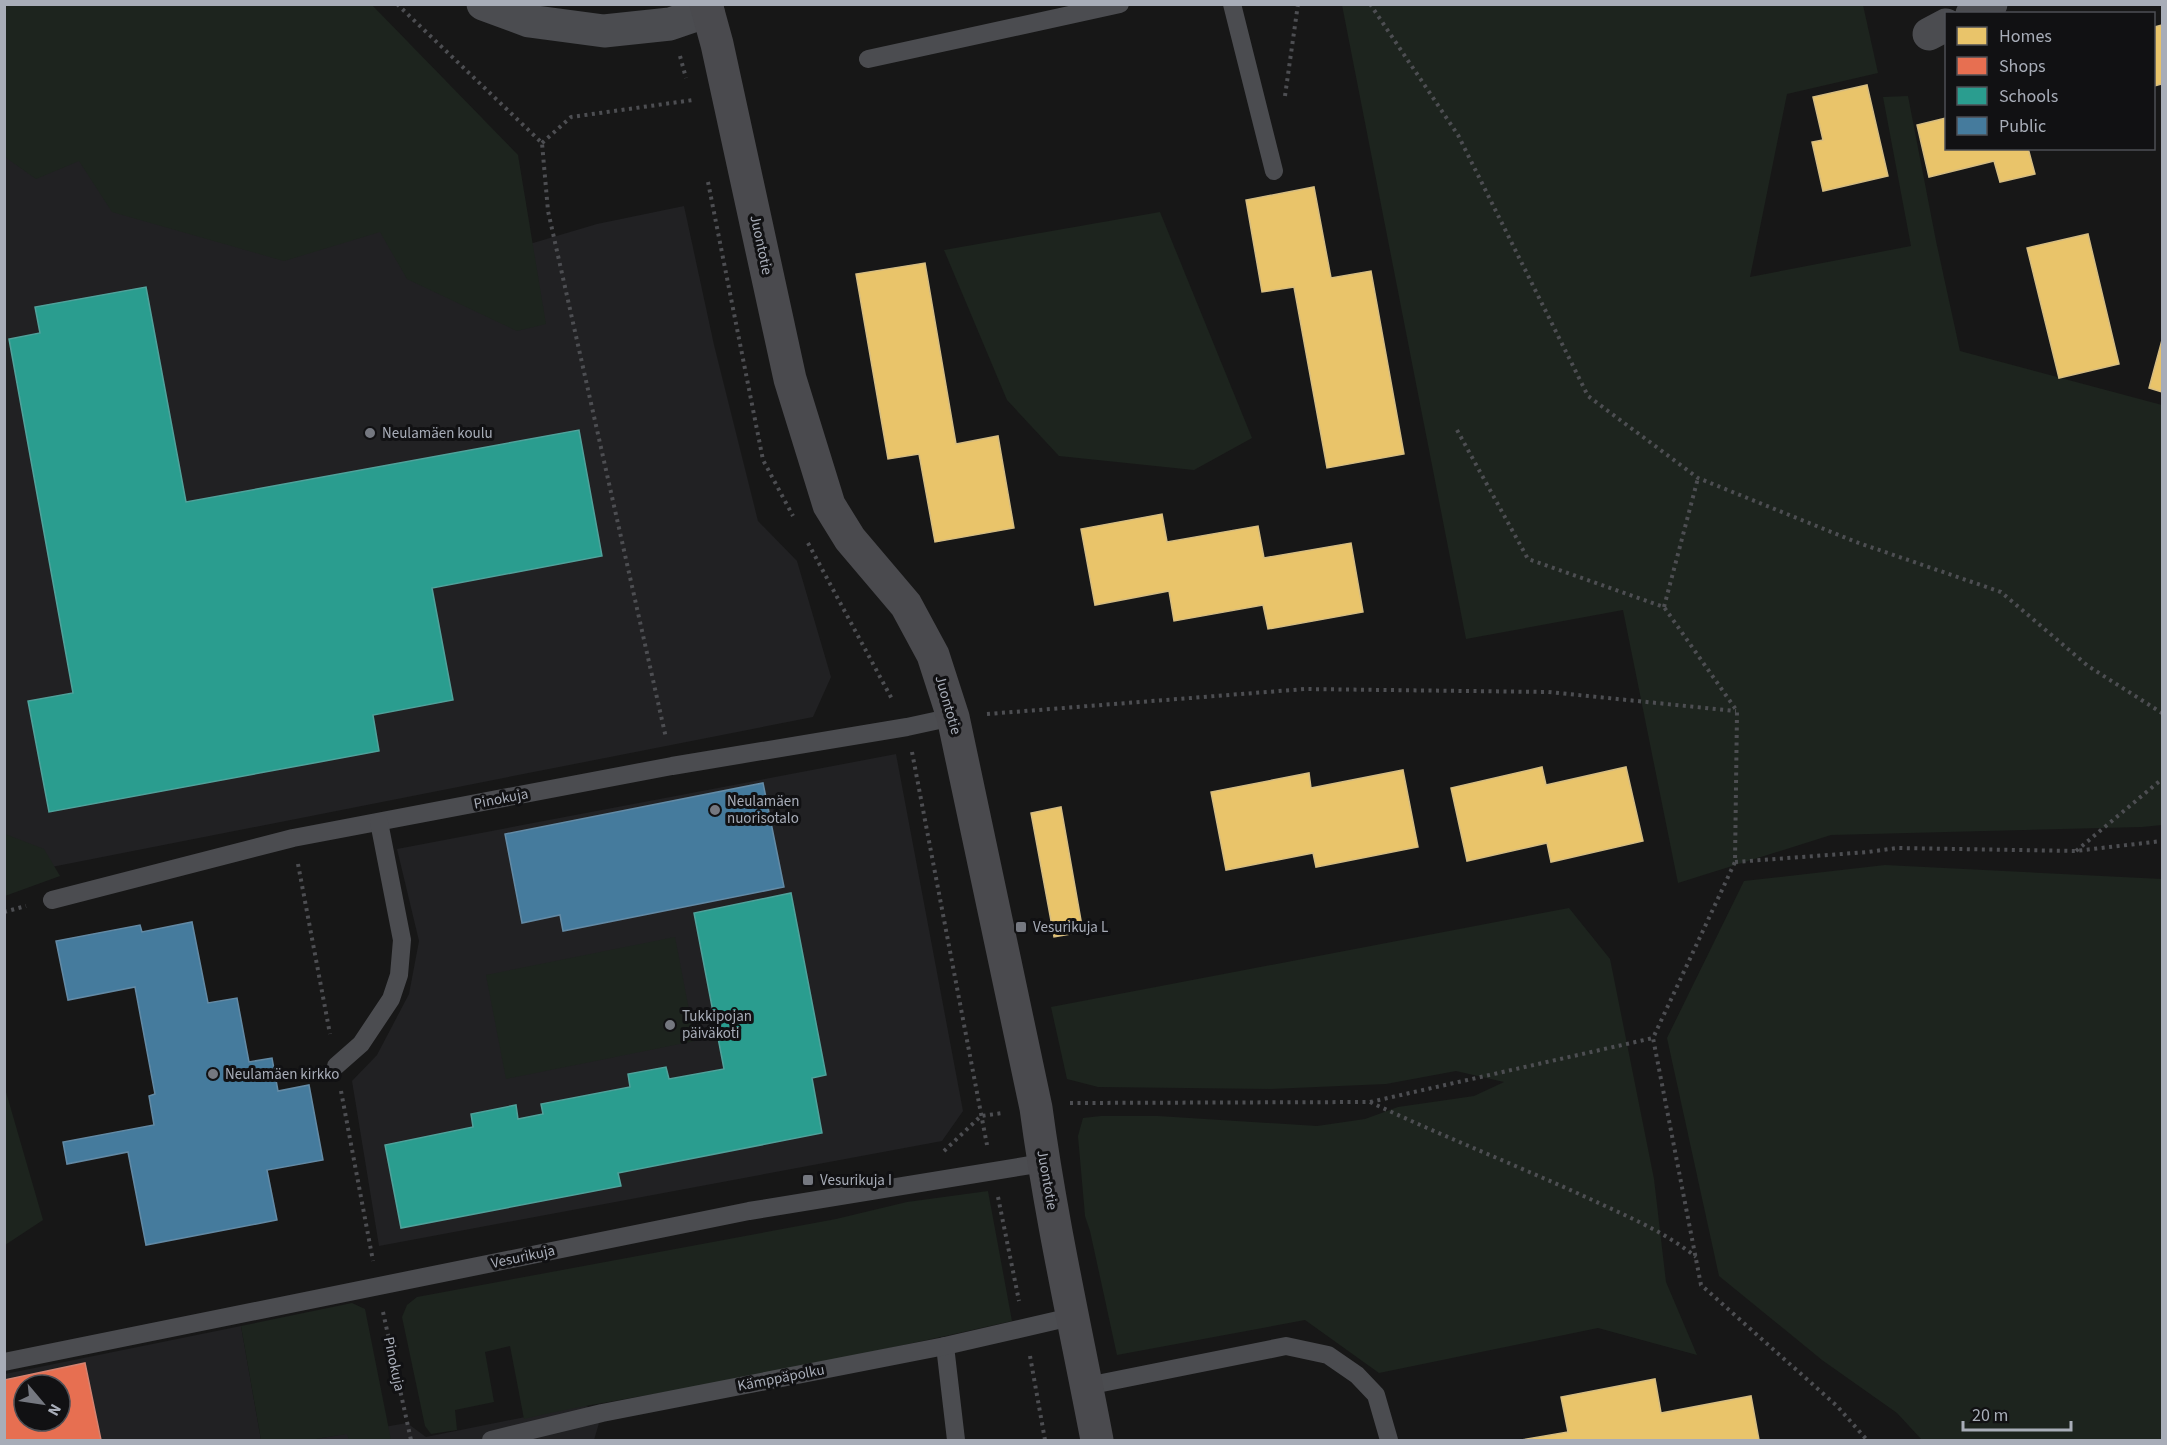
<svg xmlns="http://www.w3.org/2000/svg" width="2167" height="1445" font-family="'Source Sans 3',sans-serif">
<rect width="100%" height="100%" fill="#171717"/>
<!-- built -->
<g fill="#212123" fill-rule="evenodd">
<path d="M4 67 423 233 533 243 597 224 684 206 714 345 758 521 797 561 831 677 813 717 11 875 4 854Z"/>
<path d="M896 754 963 1111 942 1141 379 1246 352 1081 377 1055 409 994 419 941 397 849Z"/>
<path d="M241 1326 261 1440H5V1374ZM24 1385H60V1421H24Z"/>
<path d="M584 1405 602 1413 594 1440H310L407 1423 426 1437Z"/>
</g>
<!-- green -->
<g fill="#1d241e">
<path d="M5 4 372 5 518 155 546 324 517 331 407 279 380 232 284 261 112 212 79 161 36 179 5 157Z"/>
<path d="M1342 5H1863L1878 73 1787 94 1750 277 1911 246 1883 97 1908 96 1936 241 1960 351 2162 405V825L2142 827 1831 835 1678 883 1623 610 1466 639Z"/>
<path d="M1160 212 1252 438 1194 470 1059 456 1007 400 944 250Z"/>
<path d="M5 834 44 849 60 876 5 896Z"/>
<path d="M1885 865 2162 879V1440H1922L1897 1413 1822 1360 1719 1276 1667 1038 1744 881Z"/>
<path d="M1569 908 1610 959 1654 1179 1666 1282 1697 1355 1598 1328 1379 1373 1305 1320 1117 1355 1090 1231 1085 1216 1078 1136 1083 1118 1101 1116H1158L1317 1126 1365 1119 1398 1107 1474 1096 1504 1082 1456 1071 1386 1084 1271 1089 1098 1087 1067 1079 1051 1007Z"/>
<path d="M675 937 695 1041 506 1079 486 975Z"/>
<path d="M4 1085 43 1220 5 1245H4Z"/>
<path d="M988 1191 1012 1321C909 1345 804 1366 699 1386 641 1397 582 1405 524 1419L510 1346 485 1352 494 1402 455 1410 457 1430 431 1434 425 1426 402 1317 407 1305 417 1297 836 1219 907 1202Z"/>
<path d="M352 1303 365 1309 391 1440H349L347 1434 310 1440H261L241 1326Z"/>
</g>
<!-- homes -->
<g fill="#e9c46a" stroke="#d6bd81" stroke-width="1.5">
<path d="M2162 25V84L2154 86V27Z"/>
<path d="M1867 85 1888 176 1823 191 1812 142 1823 140 1813 97Z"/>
<path d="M1946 118V148H2028L2035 174 2000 182 1994 161 1929 177 1917 125Z"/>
<path d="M1314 187 1331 278 1371 271 1404 454 1327 468 1294 287 1262 292 1246 200Z"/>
<path d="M2088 234 2119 364 2059 378 2027 248Z"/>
<path d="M925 263 956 444 998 436 1014 528 935 542 919 454 888 459 856 274Z"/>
<path d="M2162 340V392L2149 388Z"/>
<path d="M1162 514 1167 542 1258 526 1264 558 1351 543 1363 612 1268 629 1263 605 1174 621 1169 591 1095 605 1081 529Z"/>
<path d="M1542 767 1546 785 1626 767 1643 841 1551 862 1547 843 1467 861 1451 788Z"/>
<path d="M1403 770 1418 847 1316 867 1313 853 1226 870 1211 792 1309 773 1311 788Z"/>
<path d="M1061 807 1083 932 1054 937 1031 813Z"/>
<path d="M1655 1379 1661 1413 1751 1396 1759 1440H1521L1568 1432 1561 1397Z"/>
</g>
<!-- shops -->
<path fill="#e76f51" stroke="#d48270" stroke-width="1.5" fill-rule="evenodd" d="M85 1363 101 1440H4V1380ZM24 1385H60V1421H24Z"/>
<!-- schools -->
<g fill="#2a9d8f" stroke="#50a29b" stroke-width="1.5">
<path d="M146 287 186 502 579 430 602 556 432 588 453 700 373 715 379 751 49 812 28 701 73 693 9 339 40 333 35 307Z"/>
<path d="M791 893 826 1075 812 1078 822 1133 618 1173 621 1186 401 1228 385 1145 473 1127 471 1114 516 1105 518 1119 543 1114 541 1104 630 1087 628 1074 666 1067 669 1079 724 1069 694 913Z"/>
</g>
<!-- public -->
<g fill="#457b9d" stroke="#638aa5" stroke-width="1.5">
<path d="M763 783 784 887 563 931 560 915 522 923 505 834Z"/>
<path d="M192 922 208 1003 237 998 249 1062 272 1058 278 1091 309 1085 323 1160 267 1170 277 1220 146 1245 128 1152 67 1164 63 1142 154 1125 149 1096 155 1094 135 987 68 1000 56 941 140 925 142 932Z"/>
</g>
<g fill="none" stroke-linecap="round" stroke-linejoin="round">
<!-- path -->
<g stroke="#4d4e52" stroke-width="4" stroke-dasharray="3 4.5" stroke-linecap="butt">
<path d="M397 4 542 143 548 211 666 738"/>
<path d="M1370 4 1458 135 1588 396 1698 478 1856 542 2001 592 2088 666 2162 713"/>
<path d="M680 56 686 78"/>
<path d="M1285 96 1298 4"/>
<path d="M542 143 571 117 693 100"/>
<path d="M708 182 763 460 793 516"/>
<path d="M1457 430 1528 559 1664 607 1737 711 1735 862 1653 1038 1701 1285 1837 1406 1867 1440"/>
<path d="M808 543 893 701"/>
<path d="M1664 607 1698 478"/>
<path d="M987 714 1305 689 1548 692 1736 711"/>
<path d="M912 752 987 1145"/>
<path d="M2076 851 2162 779"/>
<path d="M1735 862 1868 852 1897 848 2075 851 2162 841"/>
<path d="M298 864 330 1034"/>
<path d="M4 912 26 906"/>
<path d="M341 1091 373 1261"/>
<path d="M1370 1102C1442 1136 1516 1165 1588 1198 1624 1215 1664 1231 1696 1257"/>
<path d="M1070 1103 1370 1102 1653 1038"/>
<path d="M944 1151 981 1116 1003 1113"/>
<path d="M998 1197 1019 1301"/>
<path d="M383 1312 411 1440"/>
<path d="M1030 1356 1045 1440"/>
</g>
<!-- lane -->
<g stroke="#4b4c50" stroke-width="18">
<path d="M1232 4 1274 171"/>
<path d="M868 59 1120 4"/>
<path d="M52 900 293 838 672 766 907 727 953 717"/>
<path d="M336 1066 361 1044 391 999 399 975 402 940 379 822"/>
<path d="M945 1346 956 1440"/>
<path d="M4 1362 749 1211 1043 1163"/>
<path d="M1087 1386 1286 1346 1328 1355 1357 1375 1376 1395 1389 1440"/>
<path d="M491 1440 602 1413 945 1346 1071 1317"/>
</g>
<!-- street -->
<g stroke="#4b4c50" stroke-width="33">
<path d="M483 4 529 21 604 31 670 24 708 11"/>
<path d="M1972 14 1991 4"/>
<path d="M1929 34 1946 25"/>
</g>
<!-- secondary -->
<path stroke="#4a4a4e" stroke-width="33" d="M706 4 717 44 790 379 829 505 850 539 906 605 933 655 953 717 1036 1108C1051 1220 1076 1330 1097 1440"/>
</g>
<!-- markers -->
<g fill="#757880" stroke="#111113" stroke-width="2">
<circle cx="370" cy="433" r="6"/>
<circle cx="715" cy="810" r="6"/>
<rect x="1015" y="921" width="12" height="12" rx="3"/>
<circle cx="670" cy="1025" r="6"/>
<circle cx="213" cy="1074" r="6"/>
<rect x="802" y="1174" width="12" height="12" rx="3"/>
</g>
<g text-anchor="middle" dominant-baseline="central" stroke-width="6" stroke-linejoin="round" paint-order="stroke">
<!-- street labels -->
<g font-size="15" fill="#a8adb8" stroke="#111113">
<text transform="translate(761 245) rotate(78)">Juontotie</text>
<text transform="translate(948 705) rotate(74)">Juontotie</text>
<text transform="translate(501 799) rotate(-11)">Pinokuja</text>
<text transform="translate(1047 1180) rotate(80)">Juontotie</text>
<text transform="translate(523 1257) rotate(-12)">Vesurikuja</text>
<text transform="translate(394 1364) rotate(78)">Pinokuja</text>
<text transform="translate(781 1378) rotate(-11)">Kämppäpolku</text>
</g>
<!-- poi labels -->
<g font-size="15" fill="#a8adb8" stroke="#111113" text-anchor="start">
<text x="382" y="433">Neulamäen koulu</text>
<text x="727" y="801">Neulamäen<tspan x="727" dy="17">nuorisotalo</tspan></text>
<text x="1033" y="927">Vesurikuja L</text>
<text x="682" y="1016">Tukkipojan<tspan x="682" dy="17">päiväkoti</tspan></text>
<text x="225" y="1074">Neulamäen kirkko</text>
<text x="820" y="1180">Vesurikuja I</text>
</g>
</g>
<!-- border -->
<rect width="2167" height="1445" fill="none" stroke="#a8adb8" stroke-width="12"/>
<!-- legend -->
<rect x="1945" y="12" width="210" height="138" fill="#111113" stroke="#4d4f55" stroke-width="1.5"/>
<rect x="1957" y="27" width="30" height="18" fill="#e9c46a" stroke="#4d4f55" stroke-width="1.5"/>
<text x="1999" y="42" font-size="18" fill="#a8adb8">Homes</text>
<rect x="1957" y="57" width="30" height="18" fill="#e76f51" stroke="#4d4f55" stroke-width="1.5"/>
<text x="1999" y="72" font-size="18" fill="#a8adb8">Shops</text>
<rect x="1957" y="87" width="30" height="18" fill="#2a9d8f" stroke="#4d4f55" stroke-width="1.5"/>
<text x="1999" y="102" font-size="18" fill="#a8adb8">Schools</text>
<rect x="1957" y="117" width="30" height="18" fill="#457b9d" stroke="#4d4f55" stroke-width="1.5"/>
<text x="1999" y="132" font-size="18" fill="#a8adb8">Public</text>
<!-- north arrow -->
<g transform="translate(42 1403) rotate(119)"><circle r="28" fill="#111113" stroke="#4d4f55" stroke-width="1.5"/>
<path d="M0-4.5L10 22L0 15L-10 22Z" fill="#757880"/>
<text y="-9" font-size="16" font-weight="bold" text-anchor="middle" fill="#a8adb8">N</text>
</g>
<!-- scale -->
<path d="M1963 1421v9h108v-9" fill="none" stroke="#a8adb8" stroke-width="3"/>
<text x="1972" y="1421" font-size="18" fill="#a8adb8" stroke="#111113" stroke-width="4.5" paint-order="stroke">20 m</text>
</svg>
